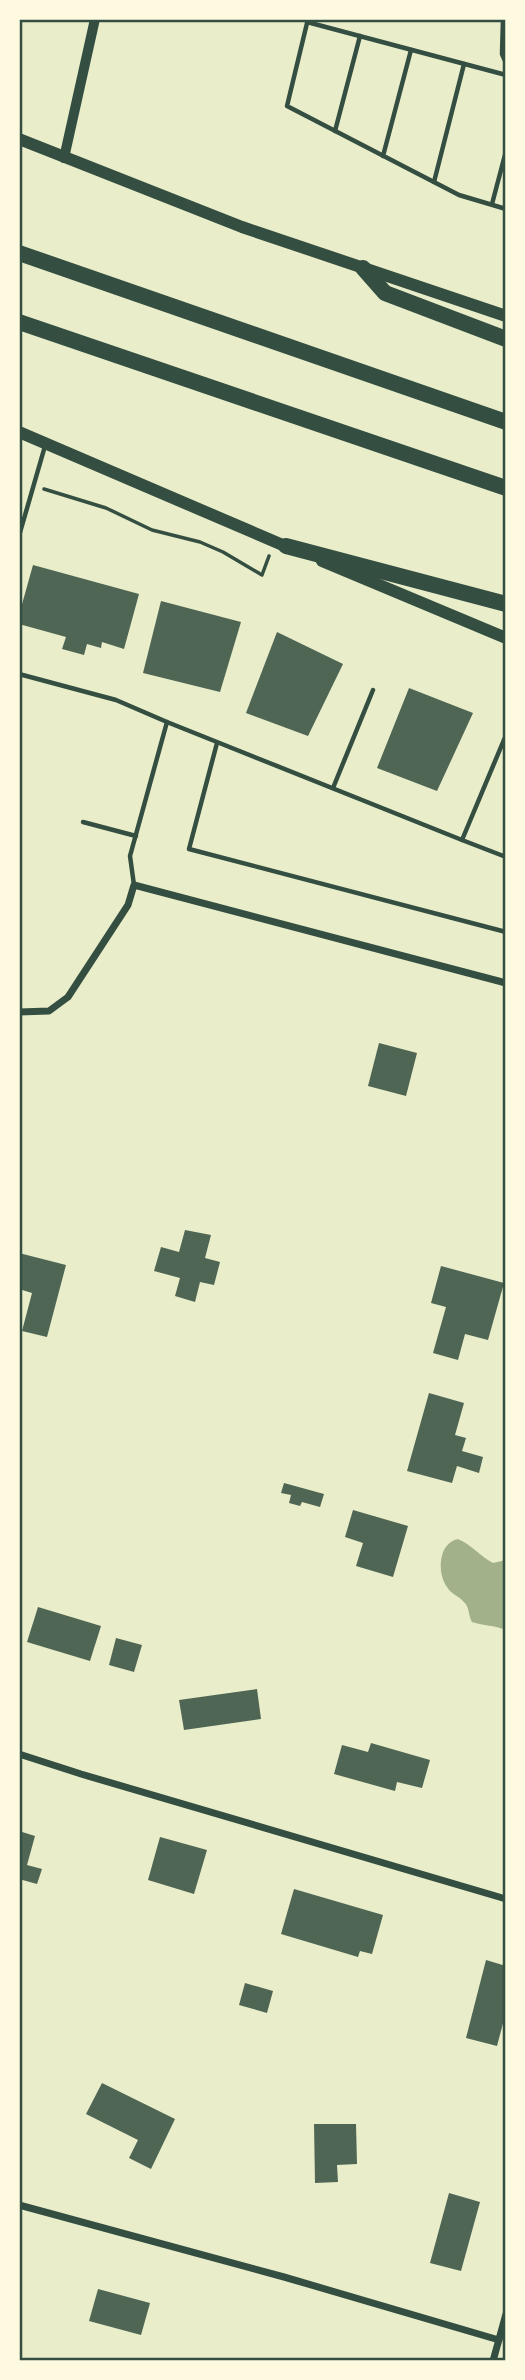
<svg xmlns="http://www.w3.org/2000/svg" width="525" height="2380" font-family="Jost,sans-serif">
<rect width="100%" height="100%" fill="#e9edc9"/>
<!-- water -->
<path fill="#a3b18a" d="M458 1539C472 1545 480 1556 493 1563L506 1560V1630C494 1625 484 1626 472 1622 468 1615 470 1608 464 1602 459 1596 451 1594 447 1587 437 1573 438 1543 458 1539Z"/>
<!-- building -->
<g fill="#4f6655">
<path d="M33 565 139 594 124 649 102 642 101 648 87 644 84 655 62 649 66 637 19 624V615Z"/>
<path d="M161 601 241 622 220 692 143 673Z"/>
<path d="M277 632 343 664 308 736 246 713Z"/>
<path d="M409 688 473 713 437 791 377 768Z"/>
<path d="M379 1043 417 1053 406 1096 368 1086Z"/>
<path d="M185 1230 211 1235 205 1258 220 1262 214 1285 200 1282 195 1302 175 1296 180 1278 154 1271 161 1247 179 1252Z"/>
<path d="M19 1253 66 1265 47 1337 22 1331 32 1293 19 1289Z"/>
<path d="M441 1266 504 1283 488 1340 465 1334 458 1360 433 1353 446 1307 431 1303Z"/>
<path d="M429 1393 464 1403 455 1435 466 1438 462 1451 483 1457 479 1473 457 1466 452 1483 407 1471Z"/>
<path d="M284 1483 324 1494 320 1507 302 1502 300 1506 289 1503 291 1495 281 1493Z"/>
<path d="M353 1510 408 1526 393 1577 356 1566 363 1543 345 1537Z"/>
<path d="M38 1607 101 1626 90 1661 27 1642Z"/>
<path d="M116 1638 142 1645 134 1672 109 1665Z"/>
<path d="M257 1689 261 1719 184 1730 179 1700Z"/>
<path d="M371 1743 430 1760 422 1788 397 1782 395 1791 334 1774 342 1745 368 1752Z"/>
<path d="M19 1831 35 1836 27 1865 42 1869 37 1884 19 1879Z"/>
<path d="M160 1837 207 1850 194 1894 148 1880Z"/>
<path d="M294 1889 383 1915 372 1954 360 1951 358 1957 281 1934Z"/>
<path d="M486 1960 506 1966V2012L497 2046 466 2038Z"/>
<path d="M245 1983 273 1991 267 2013 239 2005Z"/>
<path d="M102 2083 175 2119 151 2169 129 2158 138 2140 86 2114Z"/>
<path d="M314 2124H356L357 2164 337 2165 338 2182 315 2183Z"/>
<path d="M449 2193 480 2202 461 2271 430 2263Z"/>
<path d="M98 2289 150 2303 141 2335 89 2321Z"/>
</g>
<g fill="none" stroke-linecap="round" stroke-linejoin="round">
<!-- path -->
<path stroke="#344e41" stroke-width="3.5" d="M44 489 106 508 152 530 200 542 223 552 262 575 269 556"/>
<!-- service -->
<g stroke="#344e41" stroke-width="4.5">
<path d="M308 19 287 106 459 195 506 209"/>
<path d="M503 19 502 54 506 63"/>
<path d="M307 22 506 75"/>
<path d="M335 131 360 36"/>
<path d="M383 156 411 50"/>
<path d="M434 182 464 64"/>
<path d="M492 204 506 151"/>
<path d="M19 536 45 446"/>
<path d="M19 674 116 700 167 722"/>
<path d="M217 743 189 849 506 932"/>
<path d="M333 788 373 690"/>
<path d="M83 822 136 836"/>
<path d="M462 840 506 857"/>
<path d="M134 885 130 856 167 722 462 840 506 735"/>
</g>
<!-- minor -->
<g stroke="#344e41" stroke-width="7">
<path d="M19 1012 49 1011 68 997 128 905 134 885 506 983"/>
<path d="M19 1754 81 1774 506 1899"/>
<path d="M19 2205 284 2277 499 2340"/>
<path d="M493 2361 506 2314"/>
</g>
<!-- tertiary -->
<path stroke="#344e41" stroke-width="10" d="M64 158 95 19"/>
<!-- secondary -->
<g stroke="#344e41" stroke-width="12">
<path d="M19 139 242 227 506 316"/>
<path d="M19 432 292 549"/>
<path d="M322 561 506 638"/>
</g>
<!-- motorway -->
<g stroke="#344e41" stroke-width="16">
<path d="M19 253 506 422"/>
<path d="M363 268 385 293 506 339"/>
<path d="M19 322 506 488"/>
<path d="M286 546 506 604"/>
</g>
</g>
<!-- border -->
<rect width="525" height="2380" fill="none" stroke="#fefae0" stroke-width="42"/>
<rect x="21" y="21" width="483" height="2338" fill="none" stroke="#344e41" stroke-width="2.5"/>
</svg>
